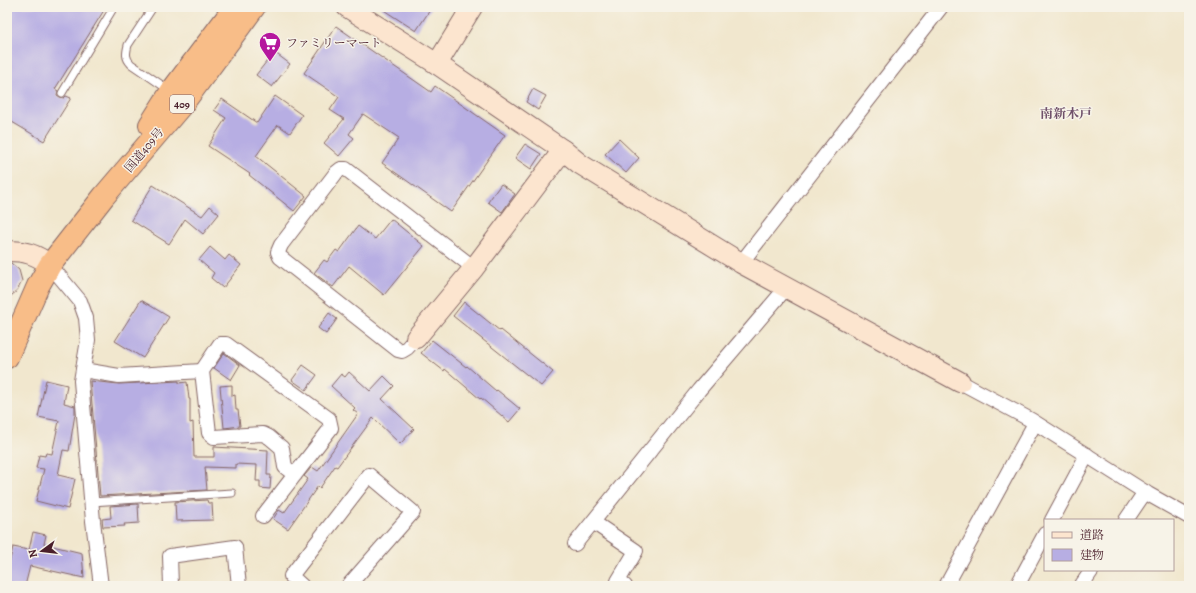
<svg xmlns="http://www.w3.org/2000/svg" width="1196" height="593" font-family="Alegreya,'Noto Serif JP',serif">
<rect width="100%" height="100%" fill="#f7f3e8"/>
<filter id="ink" filterUnits="userSpaceOnUse"><feTurbulence type="fractalNoise" baseFrequency=".025" numOctaves="2"/><feDisplacementMap in="SourceGraphic" scale="8" xChannelSelector="R" yChannelSelector="G"/><feConvolveMatrix kernelMatrix="1 2 1 2 8 2 1 2 1" color-interpolation-filters="sRGB"/></filter>
<filter id="wash" filterUnits="userSpaceOnUse"><feTurbulence type="fractalNoise" baseFrequency=".012" numOctaves="4" result="noise"/><feDisplacementMap in="SourceGraphic" scale="16" xChannelSelector="R" yChannelSelector="G"/><feGaussianBlur stdDeviation="0.9" result="paint"/><feColorMatrix in="noise" values="0 0 0 0 0 0 0 0 0 0 0 0 0 0 0 0 0 1.4 0 .05"/><feComposite in="paint" operator="in"/></filter>
<g filter="url(#wash)">
<rect width="100%" height="100%" fill="#f1e7ce"/>
<g id="blocks">
<!-- building -->
<g fill="#b7aee3">
<path d="M7 7H106L55 89 58 91 57 95 60 97 64 98 66 96 71 98 44 141 7 119Z"/>
<path d="M379 7H432L416 31Z"/>
<path d="M336 26 431 92 435 86 505 135 451 212 382 163 399 138 363 114 349 134 354 138 339 156 324 143 344 119 330 110 339 97 304 73Z"/>
<path d="M274 52 290 64 272 87 256 75Z"/>
<path d="M533 89 546 96 538 110 526 102Z"/>
<path d="M275 96 302 115 290 133 278 125 256 156 306 196 294 211 249 175 250 174 208 146 226 118 214 110 222 99 257 123Z"/>
<path d="M619 139 639 158 626 173 605 154Z"/>
<path d="M525 144 541 154 531 169 515 158Z"/>
<path d="M501 184 515 194 502 212 488 202Z"/>
<path d="M153 185 202 216 210 206 219 214 203 234 185 219 169 244 131 220Z"/>
<path d="M391 219 424 246 384 295 349 266 333 287 314 273 324 260 327 262 336 250 339 252 358 226 375 239Z"/>
<path d="M210 247 225 260 229 255 241 265 223 288 211 278 214 273 199 260Z"/>
<path d="M7 262 11 263 19 270 22 281 17 291 7 299Z"/>
<path d="M141 300 169 317 143 358 115 341Z"/>
<path d="M464 302 500 331 501 330 553 372 541 386 453 316Z"/>
<path d="M329 313 337 319 326 334 318 328Z"/>
<path d="M432 340 466 367 467 366 496 391 497 390 520 409 509 422 481 398 480 399 445 369 444 371 421 353Z"/>
<path d="M224 353 240 365 231 380 214 368Z"/>
<path d="M303 365 317 375 306 390 292 380Z"/>
<path d="M349 372 370 391 384 376 394 386 382 399 414 429 400 444 373 418 337 467 335 466 320 488 318 486 288 529 273 519 279 510 284 513 308 479 304 476 312 467 318 471 358 414 353 410 355 408 331 386 341 374 345 377Z"/>
<path d="M46 380 67 385 64 403 75 406V414L69 451 63 450 58 475 75 479 68 509 36 501 44 469 36 468 39 455 45 456 46 453 52 454 59 421 38 417Z"/>
<path d="M90 381 119 384 179 381V383L187 382 189 399H190V423L193 422 194 457H214V447L268 450 267 475H271L270 489 260 488V481H256L257 465 236 464V468L205 467 207 490 100 496Z"/>
<path d="M232 385V396L235 395 236 410H238L240 426 224 428 220 386Z"/>
<path d="M207 500 208 503H212L213 520 176 521 175 502Z"/>
<path d="M138 504 139 523 124 524 125 526 103 527 102 519 111 518 110 506Z"/>
<path d="M33 532 46 535 44 544 82 553 84 578 30 566 25 586H7V568H8L13 547 29 550Z"/>
</g>
</g>
</g>
<g filter="url(#ink)">
<use href="#blocks" fill-opacity="0" stroke="#846564" stroke-width="1"/>
<g fill="none" stroke-linecap="round" stroke-linejoin="round">
<!-- lane casing -->
<g stroke="#846564" stroke-width="9">
<g id="lane">
<path d="M153 7 128 45C126 53 125 58 131 64L169 90"/>
<path d="M62 93 114 7"/>
<path d="M91 502 232 493"/>
</g>
</g>
<!-- street casing -->
<g stroke="#846564" stroke-width="16">
<g id="street">
<path d="M741 263 941 7"/>
<path d="M50 265 80 301 86 318 88 340 81 381 93 521 101 586"/>
<path d="M416 338 407 348 402 351 398 350 280 257 278 252 281 245 336 173 341 169H346L474 268"/>
<path d="M83 370 119 376 202 371"/>
<path d="M960 382 1031 420 1148 494 1189 517"/>
<path d="M263 516 331 428 329 419 226 344H220L202 371 209 433 214 437 263 434 269 437 282 448 285 467 295 475"/>
<path d="M1052 520 1087 455"/>
<path d="M1126 520 1145 492"/>
<path d="M593 522 636 551 618 581 625 586"/>
<path d="M575 544 699 390 786 288"/>
<path d="M171 586 170 556 235 547 239 586"/>
<path d="M302 586 291 576 369 475 413 512 348 586"/>
<path d="M946 586 1035 423"/>
<path d="M1017 586 1045 534"/>
<path d="M1081 586 1092 570"/>
</g>
</g>
<!-- secondary casing -->
<g stroke="#846564" stroke-width="22">
<g id="secondary">
<path d="M347 7 437 64 563 150 580 164 741 263 960 382"/>
<path d="M437 64 472 7"/>
<path d="M7 251C25 251 36 254 50 265"/>
<path d="M416 338 474 268 563 150"/>
</g>
</g>
<!-- highway casing -->
<g stroke="#846564" stroke-width="24">
<g id="highway">
<path d="M150 125 171 92 235 7"/>
<path d="M7 357 38 286 50 265 104 196 184 102 254 7"/>
</g>
</g>
<!-- lane -->
<use href="#lane" stroke="#fff" stroke-width="7"/>
<!-- street -->
<use href="#street" stroke="#fff" stroke-width="14"/>
<!-- secondary -->
<use href="#secondary" stroke="#fce5cf" stroke-width="20"/>
<!-- highway -->
<use href="#highway" stroke="#f8bd88" stroke-width="22"/>
</g>
</g>
<!-- icons -->
<defs>
<g id="supermarket-pin" transform="scale(1.15)"><path d="M0 17L-7.5 6A9.5 9.5 0 1 1 7.5 6Z" fill="#b5179e" stroke="#f7f3e8"/><path d="M-6-5.5h2.5l.6 2H6L4.5 2H-2.5L-4.4-4H-6ZM-1.5 3.2a1.3 1.3 0 1 0 .1 0ZM3 3.2a1.3 1.3 0 1 0 .1 0Z" fill="#fff"/></g>
</defs>
<g fill-rule="evenodd">
<use href="#supermarket-pin" x="270" y="43"/>
</g>
<g text-anchor="middle" dominant-baseline="central" stroke-width="3" stroke-linejoin="round" paint-order="stroke">
<!-- shield labels -->
<rect fill="#f7f3e8" stroke="#7e5f64" stroke-width="1" x="170" y="95" width="24" height="18" rx="3"/>
<g font-size="11" font-weight="bold" fill="#4a1f2b">
<text x="182" y="104">409</text>
</g>
<!-- poi labels -->
<g font-size="12" fill="#4a1f2b" stroke="#f7f3e8" text-anchor="start">
<text x="286" y="43">ファミリーマート</text>
</g>
<!-- street labels -->
<g font-size="12" fill="#4a1f2b" stroke="#f7f3e8">
<text transform="translate(144 150) rotate(-50)">国道409号</text>
</g>
<!-- neighbourhood labels -->
<g font-size="13" font-weight="bold" fill="#70516b" stroke="#f7f3e8">
<text x="1066" y="113">南新木戸</text>
</g>
</g>
<!-- margin -->
<rect width="1196" height="593" fill="none" stroke="#f7f3e8" stroke-width="24"/>
<!-- legend -->
<rect x="1044" y="519" width="130" height="52" fill="#f7f3e8" stroke="#b29e9c"/>
<rect x="1052" y="532" width="20" height="6" fill="#fce5cf" stroke="#b29e9c"/>
<text x="1080" y="539" font-size="12" fill="#4a1f2b">道路</text>
<rect x="1052" y="549" width="20" height="12" fill="#b7aee3" stroke="#b29e9c"/>
<text x="1080" y="559" font-size="12" fill="#4a1f2b">建物</text>
<!-- north arrow -->
<g transform="translate(42 551) rotate(255)" stroke="#f7f3e8" stroke-width="3" paint-order="stroke">
<path d="M0-3L7 15L0 10L-7 15Z" fill="#4a1f2b"/>
<text y="-6" font-size="11" font-weight="bold" text-anchor="middle" fill="#4a1f2b">N</text>
</g>
</svg>
